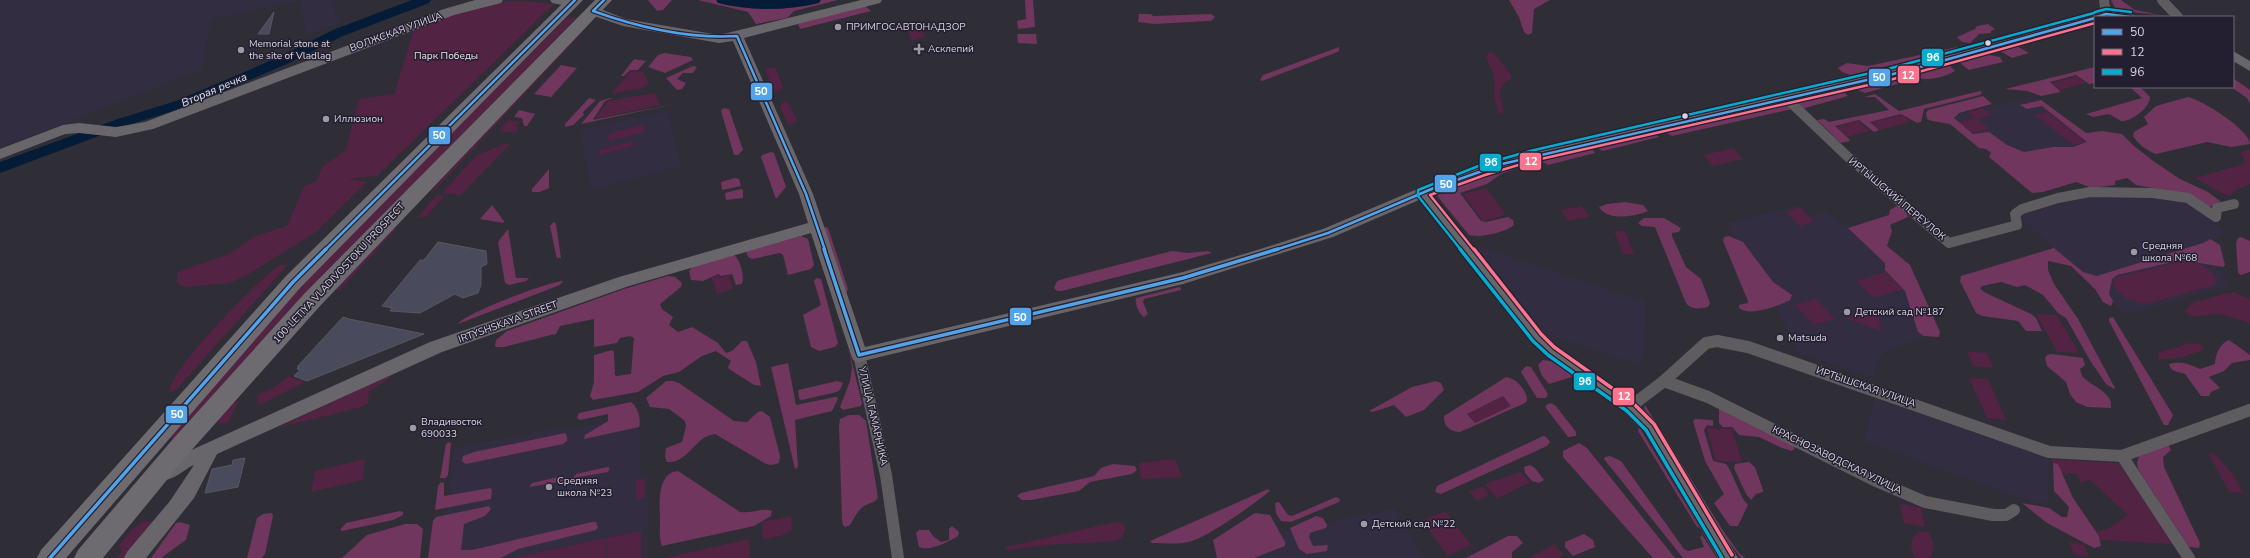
<svg xmlns="http://www.w3.org/2000/svg" width="2250" height="558" font-family="'Nunito Sans',sans-serif">
<rect width="100%" height="100%" fill="#2f2d36"/>
<!-- built -->
<g fill="#332d42">
<path d="M0 0H330L339 23 306 36 301 1 211 19 202 70 0 148Z"/>
<path d="M2033 96 2109 154 2020 178 1948 116Z"/>
<path d="M668 111 681 166 592 190 580 135 585 129Z"/>
<path d="M2089 197H2157L2188 201 2226 232 2210 247 2211 257 2230 285 2126 315 2017 215 2043 207Z"/>
<path d="M1800 205 1810 216 1825 212 1841 224 1851 227 1863 235 1906 288 1925 336 1885 352 1878 362 1873 377 1799 354 1767 288 1726 223Z"/>
<path d="M1476 245 1646 301 1645 349 1639 365 1543 333 1515 299Z"/>
<path d="M1874 398 2048 458V502L2040 504 2009 494 1864 441Z"/>
<path d="M635 416 640 433 641 477 648 476V558H441L453 450 470 444 567 427 568 430Z"/>
<path d="M1394 508 1424 558H1232L1278 534Z"/>
</g>
<!-- green -->
<g fill="#522343">
<path d="M524 1 554 4 377 176 348 179 367 182 316 232 244 277 229 283 186 287 179 285 177 283 178 272 229 254 255 236 287 226 304 186 316 182 322 167 346 150 359 99 394 94 415 26 495 2Z"/>
<path d="M568 17 576 18 348 254 175 439 169 438 325 258Z"/>
<path d="M922 27 925 37 912 41 907 30Z"/>
<path d="M576 35 579 36 434 191H431Z"/>
<path d="M1489 52H1493L1511 75V79C1491 90 1504 98 1503 114L1499 113C1494 102 1494 90 1494 78 1493 71 1488 63 1486 56Z"/>
<path d="M775 67 784 89 774 92 765 69Z"/>
<path d="M631 71 643 72 649 83 641 89 611 94Z"/>
<path d="M2077 76 2086 83 2060 90 2051 83Z"/>
<path d="M655 93 660 105 595 119 608 101Z"/>
<path d="M787 101 798 121 790 125H788L780 107 782 103Z"/>
<path d="M1983 108 1992 115 1977 119 1989 129 1972 133 1959 122 1975 118 1968 112Z"/>
<path d="M2048 112 2086 142 2073 145 2035 115Z"/>
<path d="M1902 115 1911 122 1880 130 1872 122Z"/>
<path d="M508 120 518 122 517 133 499 131Z"/>
<path d="M1858 121 1870 131 1847 137 1836 127Z"/>
<path d="M643 125 645 132 609 141 608 134Z"/>
<path d="M633 141 634 146 599 155 598 150Z"/>
<path d="M506 143 510 144 461 195 442 193 477 155Z"/>
<path d="M1733 148 1743 159 1713 166 1703 155Z"/>
<path d="M2250 149V184L2235 190 2230 195H2225L2195 178 2243 164 2245 161 2240 152Z"/>
<path d="M1486 188 1506 215 1483 221 1463 194Z"/>
<path d="M437 195 445 196 426 217 417 218Z"/>
<path d="M1582 206 1590 217 1568 221 1561 210Z"/>
<path d="M1800 207 1814 222 1800 226 1786 212Z"/>
<path d="M391 228 396 229 340 290H333Z"/>
<path d="M1614 231H1625L1634 254H1623Z"/>
<path d="M2183 261C2195 261 2209 267 2216 278L2215 285 2146 304 2126 299 2114 287 2113 280 2118 277Z"/>
<path d="M280 265H286V267L177 389 169 393C166 373 260 277 280 265Z"/>
<path d="M1885 272 1903 289 1873 298 1856 281Z"/>
<path d="M719 275 720 278 729 275 733 289 717 294 711 277Z"/>
<path d="M2227 293H2235L2250 299V323L2219 314 2193 317 2185 312 2191 303Z"/>
<path d="M1816 299 1835 319 1814 325 1795 305Z"/>
<path d="M1877 310 1881 331 1845 318Z"/>
<path d="M2036 314 2057 315 2079 353 2057 352Z"/>
<path d="M2189 343 2200 344 2204 350 2182 357 2159 360 2158 353Z"/>
<path d="M1967 351 1987 353 1993 368 1973 366Z"/>
<path d="M390 375V378L369 391 368 403 365 406 277 428Z"/>
<path d="M289 376 305 382 259 405 257 395 273 388Z"/>
<path d="M1969 378 1988 379 2006 420 1987 418Z"/>
<path d="M1503 396 1512 406 1475 423 1467 413Z"/>
<path d="M239 400 228 423 219 424C216 414 232 404 239 400Z"/>
<path d="M1707 428 1732 429 1742 462 1716 461Z"/>
<path d="M2208 453 2215 454 2234 476 2243 493 2229 492Z"/>
<path d="M365 459 363 480 311 492 315 471Z"/>
<path d="M1175 459 1182 477 1141 479 1139 463Z"/>
<path d="M2051 459 2118 463 2174 544 2101 540 2097 531 2106 530 2128 515 2090 480 2081 483 2077 474 2057 473Z"/>
<path d="M1521 472 1530 482 1497 499 1485 484Z"/>
<path d="M645 479V497L636 500V481Z"/>
<path d="M1483 486 1490 495 1477 501 1469 492Z"/>
<path d="M1900 504 1921 508 1925 527 1904 523Z"/>
<path d="M1445 511 1471 545 1448 556 1422 521Z"/>
<path d="M791 516 792 530 781 536 763 540 762 522Z"/>
<path d="M145 521 153 522 126 558H117L122 551 119 545 132 529Z"/>
<path d="M1116 522 1124 524C1127 532 1123 538 1116 541L1048 545 1008 550 1005 547Z"/>
<path d="M641 531V558H607V538Z"/>
<path d="M1920 531 1928 532C1934 539 1936 551 1929 558H1916C1908 551 1910 535 1920 531Z"/>
<path d="M606 538V558H514Z"/>
<path d="M749 539 750 558H664Z"/>
<path d="M2069 542 2084 545 2089 557 2074 554Z"/>
<path d="M1554 544 1564 555 1559 558H1529Z"/>
</g>
<!-- forest -->
<g fill="#70365d" fill-rule="evenodd">
<path d="M648 0H672L663 10 657 11Z"/>
<path d="M698 0H838L794 11 787 18 756 24 748 12Z"/>
<path d="M1025 0H1033L1035 27 1018 29 1017 21 1026 19Z"/>
<path d="M1509 0H1550L1534 9 1532 33 1528 35 1524 32 1519 17Z"/>
<path d="M2111 0H2121L2135 10 2161 15 2120 11 2115 8Z"/>
<path d="M865 6 871 11 800 29 798 24Z"/>
<path d="M1139 14H1151L1153 16 1211 14 1215 17 1211 21H1207L1154 24 1138 22Z"/>
<path d="M1988 24 1995 29 1991 31V33L1979 34 1970 43 1962 42 1957 37 1975 29 1977 26Z"/>
<path d="M1019 34H1036L1037 44 1018 43 1017 35Z"/>
<path d="M2017 46 2029 53 2012 58 2000 51Z"/>
<path d="M1339 47V51L1335 53 1262 81 1260 80 1263 75Z"/>
<path d="M1957 47 1959 49 1850 75 1842 72 1838 68 1847 63 1868 66Z"/>
<path d="M664 53 691 57 693 60 665 73 648 67 658 55Z"/>
<path d="M1984 54 2000 57 2003 62 1969 70 1959 62Z"/>
<path d="M634 59 646 61 638 70H630L624 76H621Z"/>
<path d="M561 65 577 68 551 97 534 94Z"/>
<path d="M1944 65 1950 66 1955 71C1945 77 1922 84 1912 74Z"/>
<path d="M693 66 697 67 693 73H683L677 79 686 83 682 89 677 90 666 78Z"/>
<path d="M2095 67V83L2089 84 2076 75 2050 82 2061 92 2041 96 2027 91 2005 89Z"/>
<path d="M1904 75 1908 76 1912 80 1865 93 1856 89 1858 87Z"/>
<path d="M2233 78 2250 90V104L2247 98 2231 87H2233Z"/>
<path d="M2130 87H2140L2150 97C2150 108 2131 122 2121 121L2109 114 2093 117 2086 114 2142 98Z"/>
<path d="M1980 91 1982 92 1980 95 1924 109 1921 122 1917 123 1901 114 1870 122 1879 130 1874 132 1859 120 1835 126 1849 139 1850 141 1841 143 1817 120 1824 119 1829 122 1889 110 1875 97H1864L1875 94 1899 111Z"/>
<path d="M1838 92H1844L1848 96 1805 108H1802L1796 102Z"/>
<path d="M1776 95 1781 96 1646 126 1642 125Z"/>
<path d="M1983 96 1992 104 1959 113 1954 118 1973 134 1989 132 2007 145 2024 152 2053 147H2073L2087 142 2042 106 2027 109 2020 105 2041 100 2086 133 2102 131 2122 134 2134 146 2156 163 2180 179 2208 192 2220 201V204L2208 207 2164 190 2136 185 2127 178 2115 181V185L2092 188 2076 182 2043 192 2032 193 1989 157 1991 153 1986 149 1979 148 1950 124 1932 121 1927 119 1926 113 1928 110Z"/>
<path d="M2188 97C2202 100 2249 129 2250 144L2231 147 2207 142 2156 154C2147 151 2138 144 2133 136L2134 132 2148 124 2144 117 2156 106Z"/>
<path d="M589 98 596 100 583 112 584 115 573 125 565 127V124Z"/>
<path d="M610 98H613L605 101 593 120 684 102 581 124 600 101Z"/>
<path d="M1787 104 1792 109 1672 136 1665 132Z"/>
<path d="M723 108 729 109 743 150 738 155H734L721 111Z"/>
<path d="M519 110 535 114 527 126H524L522 118 514 117Z"/>
<path d="M1605 132 1609 134 1542 150 1538 148Z"/>
<path d="M1654 133 1659 137 1603 151 1597 148Z"/>
<path d="M1591 148 1595 153 1548 165 1540 160Z"/>
<path d="M771 152 774 153 786 187 776 199 761 157 762 155Z"/>
<path d="M1524 162V166L1501 174 1487 184 1460 193 1481 221 1486 222 1508 217 1513 220 1514 225C1504 233 1481 238 1469 235L1438 197 1437 191 1459 181Z"/>
<path d="M549 169V188L540 192H532V189Z"/>
<path d="M735 178 739 179 741 186 722 190 721 182Z"/>
<path d="M741 189 743 190V198L726 200 725 193Z"/>
<path d="M1625 202 1643 205 1648 211C1636 216 1608 222 1599 207L1607 204Z"/>
<path d="M492 205 504 221 503 223 480 219Z"/>
<path d="M1898 205 1905 211 1908 217 1890 225 1892 231 1887 246 1910 265 1940 332 1939 337 1924 336 1918 332 1905 291 1885 270V263L1848 228 1889 215 1890 210Z"/>
<path d="M1644 218H1664L1681 228 1679 232 1672 233V236L1686 267 1701 279 1710 303 1708 307C1700 309 1691 310 1686 303L1655 227 1642 226 1638 223Z"/>
<path d="M554 222 556 224 561 258H557L556 255 550 226Z"/>
<path d="M825 227 828 228 848 289 846 293 823 228Z"/>
<path d="M508 229 516 278H529L526 281 509 285 505 283 498 242Z"/>
<path d="M801 236 808 239 814 265 811 269 788 275 783 255 780 253 752 259 748 257 746 251Z"/>
<path d="M1729 236 1743 242 1773 282 1792 295 1790 300C1779 306 1749 317 1739 308V305L1748 303V301L1723 241 1724 237Z"/>
<path d="M2241 237 2250 241V272L2241 275 2238 273 2236 243 2238 238Z"/>
<path d="M2210 239 2220 245 2225 265 2223 267 2181 260 2117 275 2112 279 2109 294 2113 301 2111 306 2103 302 2095 289 2071 266 2048 261V270L2054 284 2078 319 2115 388 2114 389 2106 384 2091 362 2066 318 2058 313 2043 295 2025 285 2017 287 2001 282 1982 286 1980 288 1984 292 2031 314 2036 318 2042 331H2026L2018 321 1982 316 1976 313 1960 281 1961 276 2054 248 2083 272 2097 276 2203 243Z"/>
<path d="M1172 251 1188 253 1208 251 1212 253 1062 291H1057L1054 288 1057 281 1063 279Z"/>
<path d="M734 255C740 259 745 277 742 284L736 285 732 274 721 276 718 274 703 281 691 280 689 271 693 266Z"/>
<path d="M668 276 675 277 682 283 681 287 660 304 662 309 673 317 669 325 678 332 692 327 718 343 726 353 732 351 742 341H747L756 362 761 386 754 385 729 369 728 367 731 361 716 351 702 356 679 372 663 376 638 392 593 400 590 396 594 382V355L612 350 614 352 615 375 617 376 631 374 634 338 630 336 620 338 617 343 594 347V319L560 326 556 334 551 335 504 347H496L495 345 496 340 507 331 624 289Z"/>
<path d="M816 278 821 279 838 343 835 347 819 351 811 347 803 315 821 305 814 281Z"/>
<path d="M563 281 560 285 458 324C463 314 550 281 563 281Z"/>
<path d="M1179 287 1181 288V290L1144 299 1143 302 1148 314 1144 317C1139 314 1134 302 1136 298Z"/>
<path d="M2113 317 2173 415 2168 425H2164L2109 321V318Z"/>
<path d="M2229 340 2250 355V360L2232 363 2224 371 2209 377 2220 388 2211 392 2209 396H2201L2185 374C2178 371 2171 373 2169 364 2182 361 2189 364 2200 369L2215 364C2215 355 2220 343 2229 340Z"/>
<path d="M849 350 862 403 861 406 843 410 840 407 850 381 852 368Z"/>
<path d="M2052 354 2083 358 2085 365 2080 369 2082 376C2090 386 2114 392 2111 408L2087 407 2076 402 2070 394 2066 382 2047 366 2045 358 2047 355Z"/>
<path d="M1543 360 1556 362 1575 376 1549 384 1542 376 1538 365Z"/>
<path d="M788 363 796 405 835 397H837L838 399 832 411 795 420 798 467 795 469 771 367Z"/>
<path d="M1526 366 1531 367 1548 394 1546 398H1537L1521 372Z"/>
<path d="M1506 377C1516 378 1528 391 1527 401L1525 403 1460 432C1451 432 1443 426 1444 416ZM1503 396 1511 406 1475 423 1467 414Z"/>
<path d="M666 381H673L679 383 734 421 747 422 758 412 762 411 770 417 780 456 779 463 772 465 766 464 715 434C695 436 688 464 667 462L665 457 666 448 682 442 686 426 685 421 669 409 650 407 646 398Z"/>
<path d="M837 381 843 383 840 390 837 392 802 400 799 399 798 390Z"/>
<path d="M1436 381 1441 383 1444 390 1424 410 1406 417 1394 405 1373 412 1369 411 1412 387Z"/>
<path d="M631 402C637 406 642 420 639 427L584 439 585 435 608 421V414L580 420 577 418 579 413Z"/>
<path d="M1551 403 1556 406 1576 432V436L1568 437 1546 408V405Z"/>
<path d="M1645 405 1722 529 1739 553 1745 558H1741L1719 529 1644 408Z"/>
<path d="M1719 408 1793 445 1795 448 1792 451 1782 448 1759 437 1739 435 1732 427H1723L1719 423Z"/>
<path d="M849 415H859L866 421 878 498C874 503 869 503 864 506 857 511 854 519 850 525L845 527 843 525 842 519 839 426 840 419Z"/>
<path d="M1695 419 1713 420V426L1707 425 1704 430 1713 461 1726 464 1729 468 1743 499 1748 505 1738 526H1730L1714 503 1724 494 1705 461 1693 421Z"/>
<path d="M1639 428 1641 430 1700 528 1697 527 1638 431Z"/>
<path d="M565 433 567 436V441L563 444 466 464 462 461 463 456 474 452Z"/>
<path d="M1543 436 1546 437 1550 442 1547 446 1441 494 1435 492 1437 486Z"/>
<path d="M449 442 451 443 448 475 446 478H440L446 444Z"/>
<path d="M1579 443 1587 448 1675 558H1653L1563 457V451Z"/>
<path d="M2168 444 2171 450 2163 457 2164 467 2200 543 2199 548 2189 547 2138 469 2137 463 2139 456Z"/>
<path d="M1610 456 1621 461 1684 549 1688 551 1704 547 1700 537 1702 535 1717 558H1683L1604 459 1605 457Z"/>
<path d="M1749 462 1755 467 1763 490V492L1756 494 1751 500 1746 494 1734 468 1735 464Z"/>
<path d="M2053 463 2058 464 2073 498 2099 536 2101 546 2094 548 2047 523 2022 503 2049 508 2062 517H2067L2069 507 2054 491Z"/>
<path d="M1113 464 1135 466 1137 470 1132 474 1090 482 1079 491 1031 500H1022L1017 496 1021 493 1094 476 1101 468Z"/>
<path d="M1530 465 1535 468 1544 480 1539 483 1532 481 1525 473 1524 467Z"/>
<path d="M607 467 610 468 608 472 573 478 576 474Z"/>
<path d="M678 471 740 512C750 514 764 507 772 511L771 516 754 526 662 546C659 539 660 528 660 520 660 505 656 473 678 471Z"/>
<path d="M563 476 566 477 565 481 529 487 532 483Z"/>
<path d="M441 482 444 483V496L490 488 492 490 491 499 435 510 438 486Z"/>
<path d="M1268 489 1270 491C1254 504 1211 535 1192 541 1180 545 1165 543 1152 543L1150 541Z"/>
<path d="M1336 497 1340 499 1339 502 1291 522 1281 521 1276 513 1275 503 1279 502 1288 515 1292 516Z"/>
<path d="M489 506 491 509 485 516 464 524 461 550H472L592 522H596L598 527 596 530 518 549 501 558H428L433 521 436 517Z"/>
<path d="M400 511 403 512V515L393 520 342 531 340 530 346 523Z"/>
<path d="M272 513 273 516 265 554 262 558H247L257 518 263 514Z"/>
<path d="M1255 513 1270 515 1285 542V546L1254 558H1217L1213 540Z"/>
<path d="M1316 516 1323 518 1327 525 1326 528 1310 533 1309 537 1313 546 1328 545 1327 551 1307 554 1299 549 1290 528Z"/>
<path d="M180 522 190 525 186 540 183 542 161 558H151L176 523Z"/>
<path d="M405 524H417L423 529 420 558H342L367 535Z"/>
<path d="M952 526 959 532 958 536C948 542 930 552 919 547L916 533 919 530H929L933 536 941 542 949 540V529Z"/>
<path d="M1584 534 1593 540 1595 547 1573 556 1565 547V542Z"/>
<path d="M1508 536H1517L1523 543 1512 552V558H1466Z"/>
</g>
<g fill="none" stroke-linecap="round" stroke-linejoin="round">
<!-- river -->
<g fill="#041c37" fill-rule="evenodd">
<path d="M412 0H431L429 3 343 36 287 64 186 107 128 125 0 173V162L118 119 176 101 277 58 333 30Z"/>
<path d="M716 0H821L819 3C785 11 752 11 718 3Z"/>
</g>
</g>
<!-- building -->
<g fill="#494b5c" stroke="#57575f">
<path d="M274 12 269 34H258Z"/>
<path d="M438 242 486 251 487 264 481 267V285L478 293 463 298 455 294 420 313 390 311 392 308 382 306 420 260H424Z"/>
<path d="M343 317 349 319 424 334 307 381 294 376 300 370 297 369 299 367H297Z"/>
<path d="M245 458 238 487 205 493 212 469 232 465 233 460Z"/>
</g>
<g fill="none" stroke-linecap="round" stroke-linejoin="round">
<!-- street-far1 -->
<g stroke="#5e5c5f" stroke-width="10">
<path d="M2104 0 2106 14"/>
<path d="M2162 0 2178 17"/>
<path d="M1787 99 1849 158 1949 243 2017 225 2015 214 2022 209 2058 198 2090 192 2153 193 2188 198 2216 217 2217 208 2234 204"/>
</g>
<!-- street -->
<g stroke="#5e5c5f" stroke-width="12">
<path d="M859 355 886 475 898 558"/>
<path d="M1664 381 1708 397 1874 480 1925 502 1993 515H2006L2014 510"/>
<path d="M1630 407 1664 381 1706 343 1717 341 1748 347 2049 452 2122 456 2250 410"/>
<path d="M2122 456 2189 558"/>
</g>
<!-- secondary -->
<g fill="#69666b" fill-rule="evenodd">
<path d="M475 0H503L501 3 454 15 153 129 116 137 79 133 65 134 0 159V149L63 125 79 123 116 127 145 122 444 9Z"/>
<path d="M550 0H575L578 3 572 7 552 3Z"/>
<path d="M861 0H882L880 3 744 38 813 194 865 347 1183 272 1254 251 1323 229 1429 184 1502 159 1905 67 2017 37 2106 10 2130 13 2136 17H2095V22L1906 75 1505 168 1432 195 1543 332 1557 346 1636 402 1656 422 1738 558H1718L1644 432 1624 412 1545 356 1531 342 1419 200 1333 237 1183 284 859 362 853 360 851 355 811 233 629 286 442 352 217 454 194 498 146 558H124L127 552 170 501 194 465C182 470 171 484 158 479L155 474 158 469 176 457 430 342 619 277 808 223 799 194 733 41 719 43 623 26 588 14 587 11 588 8H598L626 19 719 35Z"/>
<path d="M2233 51 2250 61V71L2233 61Z"/>
</g>
<!-- highway -->
<g fill="#6d6a70" fill-rule="evenodd">
<path d="M566 0H583L300 288 66 558H37L41 550 286 276Z"/>
<path d="M595 0H612L320 306 189 453 103 558H74L78 550 173 439 304 294Z"/>
</g>
<!-- bus-1-far1 casing -->
<g stroke="#241f30" stroke-width="5">
<g id="bus-1-far1">
<path d="M604 0 593 11C640 28 687 39 737 36L806 194 825 250"/>
<path d="M2097 17 2106 14 2130 17"/>
<path d="M325 250 575 0"/>
<path d="M1275 250 1328 233 1434 188 1502 164 1906 71 2095 18"/>
</g>
</g>
<!-- bus-1 casing -->
<g stroke="#241f30" stroke-width="6">
<g id="bus-1">
<path d="M824 249 859 355 1183 278 1278 249"/>
<path d="M50 558 293 282 326 249"/>
</g>
</g>
<!-- bus-2-far1 casing -->
<g stroke="#241f30" stroke-width="5">
<path id="bus-2-far1" d="M1474 250 1430 195 1485 175 1532 161 1886 81 2095 23"/>
</g>
<!-- bus-2 casing -->
<g stroke="#241f30" stroke-width="6">
<path id="bus-2" d="M1474 249 1541 334 1554 347 1633 403 1654 424 1732 555"/>
</g>
<!-- bus-3-far1 casing -->
<g stroke="#241f30" stroke-width="5">
<g id="bus-3-far1">
<path d="M2095 12 2106 9 2131 12"/>
<path d="M1461 250 1418 196V190L1481 165 1530 151 1884 70 2094 13"/>
</g>
</g>
<!-- bus-3 casing -->
<g stroke="#241f30" stroke-width="6">
<path id="bus-3" d="M1460 249 1533 341 1548 355 1627 411 1646 430 1722 558"/>
</g>
<!-- bus-1-far1 -->
<use href="#bus-1-far1" stroke="#53a3e8" stroke-width="2.5"/>
<!-- bus-1 -->
<use href="#bus-1" stroke="#53a3e8" stroke-width="3.5"/>
<!-- bus-2-far1 -->
<use href="#bus-2-far1" stroke="#fc738d" stroke-width="2.5"/>
<!-- bus-2 -->
<use href="#bus-2" stroke="#fc738d" stroke-width="3.5"/>
<!-- bus-3-far1 -->
<use href="#bus-3-far1" stroke="#06acd0" stroke-width="2.5"/>
<!-- bus-3 -->
<use href="#bus-3" stroke="#06acd0" stroke-width="3.5"/>
</g>
<!-- markers -->
<g fill="#9c9aa4" stroke="#241f30" stroke-width="1.5">
<circle cx="838" cy="27" r="4"/>
<path d="M917 43h4v4h4v4h-4v4h-4v-4h-4v-4h4z"/>
<circle cx="241" cy="50" r="4"/>
<circle cx="326" cy="119" r="4"/>
<circle cx="2134" cy="252" r="4"/>
<circle cx="1847" cy="312" r="4"/>
<circle cx="1780" cy="338" r="4"/>
<circle cx="413" cy="428" r="4"/>
<circle cx="549" cy="487" r="4"/>
<circle cx="1364" cy="524" r="4"/>
</g>
<g fill="#d7d4e0" stroke="#241f30" stroke-width="1.5">
<circle cx="1988" cy="43" r="3.5"/>
<circle cx="1685" cy="116" r="3.5"/>
</g>
<g text-anchor="middle" dominant-baseline="central" stroke-width="3" stroke-linejoin="round" paint-order="stroke">
<!-- poi labels -->
<g font-size="10" fill="#d7d4e0" stroke="#241f30" text-anchor="start">
<text x="846" y="27">ПРИМГОСАВТОНАДЗОР</text>
<text x="249" y="44">Memorial stone at<tspan x="249" dy="12">the site of Vladlag</tspan></text>
<text x="928" y="49">Асклепий</text>
<text x="334" y="119">Иллюзион</text>
<text x="2142" y="246">Средняя<tspan x="2142" dy="12">школа №68</tspan></text>
<text x="1855" y="312">Детский сад №187</text>
<text x="1788" y="338">Matsuda</text>
<text x="421" y="422">Владивосток<tspan x="421" dy="12">690033</tspan></text>
<text x="557" y="481">Средняя<tspan x="557" dy="12">школа №23</tspan></text>
<text x="1372" y="524">Детский сад №22</text>
</g>
<!-- street labels -->
<g font-size="10" fill="#d7d4e0" stroke="#241f30">
<text transform="translate(396 32) rotate(-20)">ВОЛЖСКАЯ УЛИЦА</text>
<text transform="translate(1897 199) rotate(40)">ИРТЫШСКИЙ ПЕРЕУЛОК</text>
<text transform="translate(339 273) rotate(-47)">100-LETIYA VLADIVOSTOKU PROSPECT</text>
<text transform="translate(508 322) rotate(-20)">IRTYSHSKAYA STREET</text>
<text transform="translate(1866 387) rotate(19)">ИРТЫШСКАЯ УЛИЦА</text>
<text transform="translate(873 416) rotate(77)">УЛИЦА ГАМАРНИКА</text>
<text transform="translate(1837 460) rotate(26)">КРАСНОЗАВОДСКАЯ УЛИЦА</text>
</g>
<!-- park labels -->
<g font-size="10" fill="#f2dde9" stroke="#241f30">
<text x="446" y="56">Парк Победы</text>
</g>
<!-- water labels -->
<g font-size="11" font-style="italic" fill="#d7e6f7" stroke="#241f30">
<text transform="translate(214 90) rotate(-23)">Вторая речка</text>
</g>
</g>
<g stroke="#241f30" stroke-width="1.5">
<rect x="1921" y="48" width="23" height="19" rx="4" fill="#06acd0"/>
<rect x="1897" y="65" width="23" height="19" rx="4" fill="#fc738d"/>
<rect x="1868" y="68" width="23" height="19" rx="4" fill="#53a3e8"/>
<rect x="750" y="82" width="23" height="19" rx="4" fill="#53a3e8"/>
<rect x="428" y="126" width="23" height="19" rx="4" fill="#53a3e8"/>
<rect x="1519" y="152" width="23" height="19" rx="4" fill="#fc738d"/>
<rect x="1479" y="153" width="23" height="19" rx="4" fill="#06acd0"/>
<rect x="1434" y="174" width="23" height="19" rx="4" fill="#53a3e8"/>
<rect x="1009" y="307" width="23" height="19" rx="4" fill="#53a3e8"/>
<rect x="1573" y="372" width="23" height="19" rx="4" fill="#06acd0"/>
<rect x="1612" y="387" width="23" height="19" rx="4" fill="#fc738d"/>
<rect x="165" y="405" width="23" height="19" rx="4" fill="#53a3e8"/>
</g>
<g font-size="11" text-anchor="middle" font-weight="bold" fill="#fff">
<text x="1933" y="61">96</text>
<text x="1908" y="79">12</text>
<text x="1879" y="81">50</text>
<text x="761" y="95">50</text>
<text x="439" y="139">50</text>
<text x="1531" y="165">12</text>
<text x="1491" y="166">96</text>
<text x="1446" y="188">50</text>
<text x="1020" y="321">50</text>
<text x="1585" y="385">96</text>
<text x="1624" y="400">12</text>
<text x="177" y="418">50</text>
</g>
<!-- legend -->
<rect x="2094" y="16" width="140" height="72" fill="#241f30" stroke="#6c6776"/>
<rect x="2102" y="29" width="20" height="6" fill="#53a3e8" stroke="#6c6776"/>
<text x="2130" y="36" font-size="12" fill="#d7d4e0">50</text>
<rect x="2102" y="49" width="20" height="6" fill="#fc738d" stroke="#6c6776"/>
<text x="2130" y="56" font-size="12" fill="#d7d4e0">12</text>
<rect x="2102" y="69" width="20" height="6" fill="#06acd0" stroke="#6c6776"/>
<text x="2130" y="76" font-size="12" fill="#d7d4e0">96</text>
</svg>
